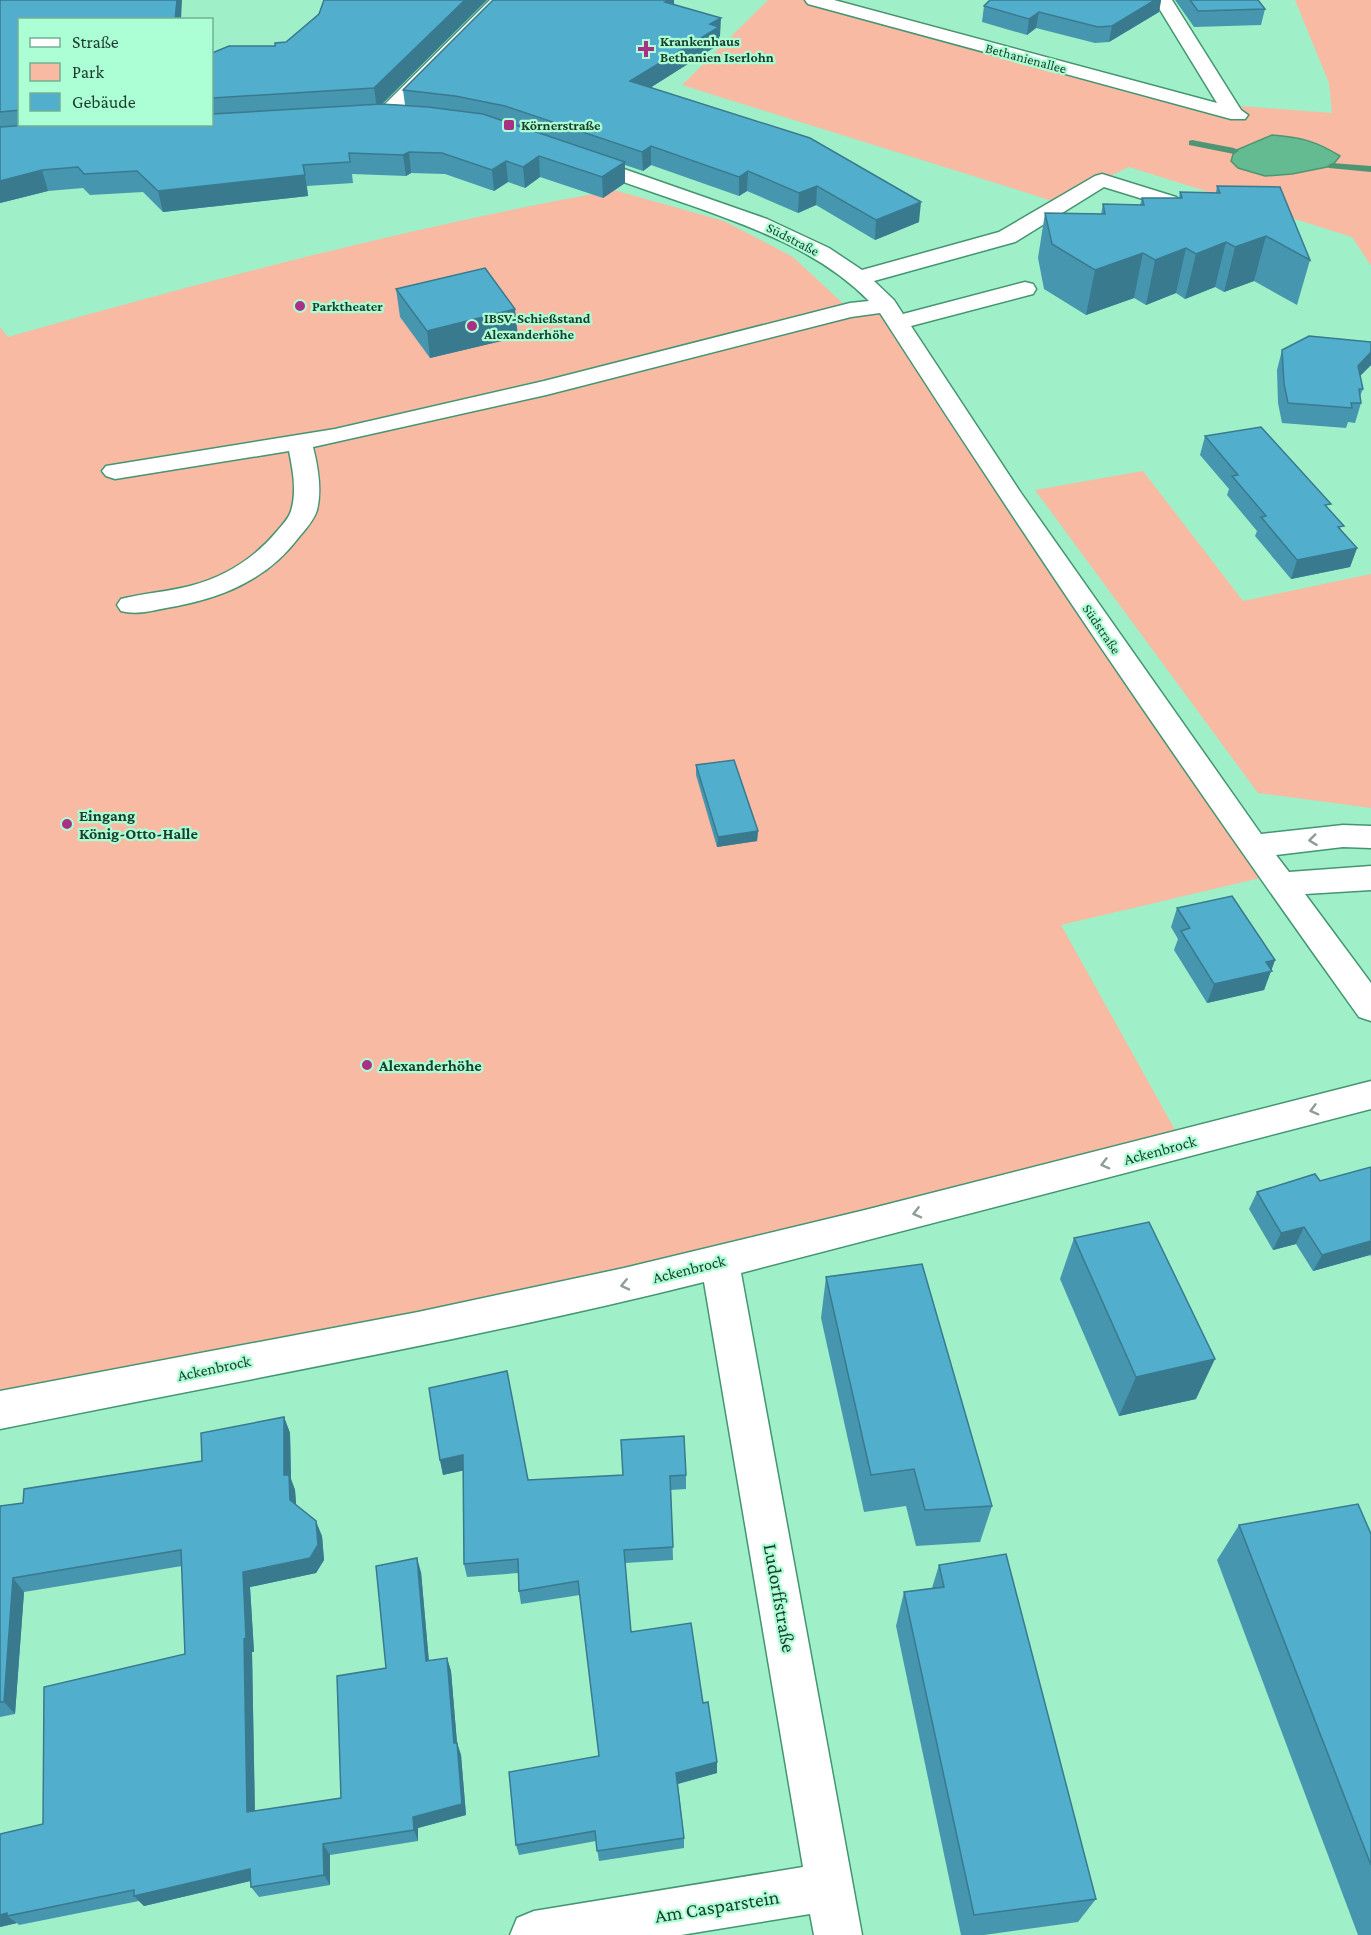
<svg xmlns="http://www.w3.org/2000/svg" width="1371" height="1935" font-family="'Crimson Pro',serif">
<rect width="100%" height="100%" fill="#9ff0c8"/>
<!-- green -->
<g fill="#f8baa2">
<path d="M768 0H840L1226 105 1332 113 1329 83 1295 0H1371V266L1352 237 1129 167 1056 202 682 85Z"/>
<path d="M614 190 724 221 793 257 850 310 879 309 1269 876 1061 925 1179 1137 625 1273 0 1401V327L8 337C208 280 409 227 614 190Z"/>
<path d="M1143 471 1243 601 1371 574V808L1258 793 1035 490Z"/>
</g>
<!-- water -->
<path fill="#64bb92" stroke="#4e9574" stroke-width="1.5" d="M1272 135C1300 137 1316 141 1340 156L1332 166 1292 174 1265 176 1238 168 1231 161 1234 151Z"/>
<g fill="none" stroke-linecap="round" stroke-linejoin="round">
<!-- stream -->
<g fill="#4e9574" fill-rule="evenodd">
<path d="M1192 140 1234 148 1239 151 1234 154 1189 145V141Z"/>
<path d="M1332 163 1371 166V172L1329 168 1327 166Z"/>
</g>
<!-- minor casing -->
<g stroke="#449571" stroke-width="3">
<g id="minor">
<path d="M490 0H509L391 120H377L374 116 377 112Z"/>
<path d="M805 0H834L1217 103 1154 0H1172L1241 110 1248 115 1245 119H1231L808 4Z"/>
<path d="M581 154 767 219 829 248 862 270 999 232 1095 176 1102 174 1176 197 1179 201 1176 205 1169 207 1104 187 1015 242 874 281 894 300 903 314 1025 282 1033 284 1036 289 1033 294 911 326 1021 493 1261 834 1343 825 1371 826V848L1343 847 1276 855 1289 872 1371 866V890L1305 894 1371 983V1021L1359 1017C1194 787 1033 551 880 313L851 317 546 395 313 447C318 467 322 490 317 510 314 520 306 529 299 537 266 581 220 599 166 608 151 611 136 615 121 611L117 605 121 599C144 593 167 592 190 586 225 577 255 558 278 530 283 524 289 518 291 511 297 492 293 470 289 451L115 479 106 476 102 471 106 466 335 429 544 381 850 303 869 301C820 251 752 227 687 204 649 191 612 178 574 164L571 160 574 156Z"/>
<path d="M1371 1081V1109L741 1273 862 1935H814L810 1914 681 1935H510L517 1918 534 1911 803 1867 704 1282C472 1340 235 1381 0 1429V1391L418 1312 624 1268 865 1210Z"/>
</g>
</g>
<!-- minor -->
<use href="#minor" fill="#fff" fill-rule="evenodd"/>
</g>
<!-- wall -->
<g fill="#4696af">
<path d="M0 0 20 20V124H212V53L275 46 286 42 319 14 324 0H487L382 104 405 105 403 90 674 0V5L720 36 719 37 718 45 651 87 919 222 875 240 816 205 798 213 747 191 739 196 651 165 643 171 625 165V183L603 198 540 177 525 188 508 182 494 191 445 174 411 173 406 176 352 174 353 183 307 186 308 196 163 212 143 192 90 195 83 188 48 191 0 203Z"/>
<path d="M990 0H1161L1159 12 1109 42 1095 43 1036 28 1027 35 982 22 984 6Z"/>
<path d="M1175 0H1258L1265 9 1261 25 1194 27Z"/>
<path d="M1217 186 1310 260 1297 305 1254 281 1224 292 1215 287 1185 299 1176 293 1146 305 1134 298 1086 315 1044 289 1038 258 1045 213 1101 214 1103 204 1140 205 1142 198H1179L1180 192 1216 193Z"/>
<path d="M396 289 518 337 430 358 400 317Z"/>
<path d="M1371 342V365L1360 376 1363 389 1360 396 1361 403 1355 423 1348 422 1346 428 1282 423 1278 403 1277 370 1282 350Z"/>
<path d="M1205 436 1329 509 1342 531 1357 548 1350 567 1291 579 1255 536 1257 531 1227 495 1229 489 1200 455Z"/>
<path d="M696 765 758 831 757 841 717 847 696 775Z"/>
<path d="M1177 908 1275 960 1264 990 1207 1003 1174 950 1178 939 1171 927Z"/>
<path d="M1371 1167V1257L1370 1255 1313 1271 1296 1244 1273 1250 1249 1209 1257 1192 1320 1181Z"/>
<path d="M1074 1238 1196 1399 1119 1416 1060 1279Z"/>
<path d="M826 1277 992 1506 980 1542 916 1546 906 1506 864 1512 821 1318Z"/>
<path d="M284 1417 290 1433 291 1479 295 1490 296 1505 322 1536 324 1560 316 1573 250 1587 254 1652H252L255 1811 341 1798 386 1668 421 1572 429 1661 447 1658 451 1671 457 1743 461 1755 466 1815 418 1828V1841L330 1855V1885L259 1897 251 1887V1881L144 1906 139 1901 19 1925 17 1923 0 1927 43 1824 185 1654 182 1566 24 1592 15 1714 0 1717V1506L23 1503 202 1461Z"/>
<path d="M440 1460 528 1480 686 1475V1489L671 1490 673 1560 625 1563 631 1632 703 1703 717 1773 678 1784 684 1838V1848L599 1861 596 1841 519 1855 516 1845 599 1756 580 1595 521 1604 519 1591 518 1573 467 1577 464 1564 463 1470 443 1475Z"/>
<path d="M1239 1525 1371 1534V1935H1358L1217 1560Z"/>
<path d="M939 1565 1096 1899 1078 1922 984 1935H961L896 1626 904 1592 932 1588Z"/>
</g>
<!-- shaded-wall -->
<g fill="#397a8f">
<path d="M177 0H182L181 20H175Z"/>
<path d="M465 0H487L377 109 374 88Z"/>
<path d="M669 0H674V15L665 2Z"/>
<path d="M1155 0H1161L1159 12 1109 42 1112 26Z"/>
<path d="M1039 12 1036 28 1027 35 1029 19Z"/>
<path d="M721 18 720 36 719 37 718 45 631 100 630 81 710 24Z"/>
<path d="M651 146V165L643 171 642 152Z"/>
<path d="M409 152 411 173 406 176 403 155Z"/>
<path d="M539 156 540 177 525 188 523 167Z"/>
<path d="M506 161 508 182 494 191 492 170Z"/>
<path d="M625 162V183L603 198 602 177Z"/>
<path d="M42 170 48 191 0 203V181Z"/>
<path d="M748 171 747 191 739 196V177Z"/>
<path d="M305 175 308 196 163 212 158 191Z"/>
<path d="M817 186 816 205 798 213 799 193Z"/>
<path d="M921 202 919 222 875 240 876 220Z"/>
<path d="M1266 236 1254 281 1224 292 1235 247Z"/>
<path d="M1226 242 1215 287 1185 299 1196 254Z"/>
<path d="M1186 248 1176 293 1146 305 1155 260Z"/>
<path d="M1143 253 1134 298 1086 315 1095 270Z"/>
<path d="M515 309 518 337 430 358 427 331Z"/>
<path d="M1371 352V365L1351 385 1358 366Z"/>
<path d="M1357 548 1350 567 1291 579 1297 560Z"/>
<path d="M758 831 757 841 717 847 718 837Z"/>
<path d="M1275 960 1264 990 1207 1003 1214 984 1266 962Z"/>
<path d="M1304 1227 1296 1244 1273 1250 1281 1233Z"/>
<path d="M1371 1241V1254L1370 1255 1313 1271 1322 1255Z"/>
<path d="M1215 1359 1196 1399 1119 1416 1136 1377Z"/>
<path d="M284 1417 290 1433 291 1479 295 1490 297 1515 290 1500 284 1475Z"/>
<path d="M463 1455 466 1470 443 1475 440 1460Z"/>
<path d="M316 1521 322 1536 324 1560 316 1573 250 1587 254 1652H252L255 1823 247 1812 243 1572Z"/>
<path d="M417 1558 421 1572 430 1675 426 1661Z"/>
<path d="M13 1578 24 1592 15 1714 4 1702Z"/>
<path d="M447 1658 451 1671 458 1755 454 1743Z"/>
<path d="M457 1743 461 1755 466 1815 418 1828V1841L414 1830 413 1817Z"/>
<path d="M717 1762V1773L677 1784 676 1773Z"/>
<path d="M323 1844 330 1855V1885L324 1875Z"/>
<path d="M250 1869 258 1879 144 1906 134 1896Z"/>
<path d="M7 1913V1916L17 1923 0 1927V1915Z"/>
</g>
<!-- building -->
<g fill="#51aecc" stroke="#397a8f" stroke-width="1.5">
<path d="M0 0H177L175 20H20V110L0 112Z"/>
<path d="M324 0H465L374 88 212 98V53L229 46H275V43L286 42 319 14Z"/>
<path d="M493 0H669L665 2 721 18 710 24 719 27 630 81 810 138 921 202 876 220 817 186 799 193 748 171 739 177 651 146 642 152 505 106 455 96 403 90Z"/>
<path d="M990 0H1155L1112 26 1098 27 1039 12 1029 19 984 6Z"/>
<path d="M1190 0H1258L1265 9 1198 11Z"/>
<path d="M381 104 428 107 483 114 625 162 602 177 539 156 523 167 506 161 492 170 442 153 409 152 403 155 349 153 350 162 303 165 305 175 158 191 137 171 84 174 78 167 42 170 0 181V127L46 124H212V114Z"/>
<path d="M1217 186 1280 187 1310 260 1266 236 1235 247 1226 242 1196 254 1186 248 1155 260 1143 253 1095 270 1052 244 1045 213 1105 214 1103 204 1144 205 1142 198H1182L1180 192 1220 193Z"/>
<path d="M485 268 515 309 427 331 396 289Z"/>
<path d="M1309 336 1371 342V352L1358 366 1363 389H1359L1361 403H1351L1352 408 1288 403 1284 384 1282 350Z"/>
<path d="M1261 427 1331 504 1325 505 1344 526 1338 527 1357 548 1297 560 1261 517 1266 516 1232 476 1238 475 1205 436Z"/>
<path d="M734 760 758 831 718 837 696 765Z"/>
<path d="M1232 896 1275 960 1266 962 1272 971 1214 984 1181 931 1190 928 1177 908Z"/>
<path d="M1371 1167V1241L1322 1255 1304 1227 1281 1233 1257 1192 1315 1174 1320 1181Z"/>
<path d="M1149 1222 1215 1359 1136 1377 1074 1238Z"/>
<path d="M922 1264 992 1506 925 1510 914 1469 871 1475 826 1277Z"/>
<path d="M507 1371 528 1480 623 1475 621 1440 684 1436 686 1475 670 1476 673 1547 624 1550 631 1632 691 1623 703 1703 708 1702 717 1762 676 1773 684 1838 597 1851 595 1831 516 1845 509 1772 599 1756 578 1581 519 1591 518 1559 464 1564 463 1455 440 1460 429 1388Z"/>
<path d="M284 1417V1475H289L290 1500 316 1521 318 1545 310 1558 243 1572 246 1638 244 1639 247 1812 341 1798 337 1676 386 1668 376 1566 417 1558 426 1661 447 1658 454 1743H457L462 1804 413 1817 414 1830 323 1844 324 1875 251 1887 250 1869 134 1896V1890L7 1916V1913L0 1915V1834L43 1824 44 1687 185 1654 181 1550 13 1578 4 1702H0V1506L23 1503 24 1489 202 1461 201 1433Z"/>
<path d="M1358 1504 1371 1534V1865L1239 1525Z"/>
<path d="M1006 1554 1096 1899 974 1915 904 1592 944 1587 939 1565Z"/>
</g>
<!-- one-way arrows -->
<defs><path id="oneway-chevron" d="M-2-3.5L2.5 0L-2 3.5" fill="none" stroke-width="1.6" stroke-linecap="round" stroke-linejoin="round" transform="scale(1.5)"/></defs>
<g stroke="#8d9e96">
<use href="#oneway-chevron" transform="translate(1313 840) rotate(173)"/>
<use href="#oneway-chevron" transform="translate(1314 1110) rotate(165)"/>
<use href="#oneway-chevron" transform="translate(1105 1164) rotate(165)"/>
<use href="#oneway-chevron" transform="translate(917 1213) rotate(166)"/>
<use href="#oneway-chevron" transform="translate(625 1285) rotate(167)"/>
</g>
<!-- markers -->
<g fill="#a93085" stroke="#acfed5" stroke-width="2">
<path d="M643 40h6v6h6v6h-6v6h-6v-6h-6v-6h6z"/>
<rect x="503" y="119" width="12" height="12" rx="3"/>
<circle cx="300" cy="306" r="6"/>
<circle cx="472" cy="326" r="6"/>
<circle cx="67" cy="824" r="6"/>
<circle cx="367" cy="1065" r="6"/>
</g>
<g text-anchor="middle" dominant-baseline="central" stroke-width="4.5" stroke-linejoin="round" paint-order="stroke">
<!-- far-poi labels -->
<g font-size="14" font-weight="bold" fill="#1b3d2d" stroke="#acfed5" text-anchor="start">
<text x="660" y="41">Krankenhaus<tspan x="660" dy="16">Bethanien Iserlohn</tspan></text>
<text x="521" y="125">Körnerstraße</text>
<text x="312" y="306">Parktheater</text>
<text x="484" y="318">IBSV-Schießstand<tspan x="484" dy="16">Alexanderhöhe</tspan></text>
</g>
<!-- far-street labels -->
<g font-size="14" fill="#1b3d2d" stroke="#acfed5">
<text transform="translate(1026 58) rotate(15)">Bethanienallee</text>
<text transform="translate(793 239) rotate(27)">Südstraße</text>
<text transform="translate(1102 629) rotate(56)">Südstraße</text>
</g>
<!-- poi labels -->
<g font-size="16" font-weight="bold" fill="#1b3d2d" stroke="#acfed5" text-anchor="start">
<text x="79" y="815">Eingang<tspan x="79" dy="18">König-Otto-Halle</tspan></text>
<text x="379" y="1065">Alexanderhöhe</text>
</g>
<!-- street labels -->
<g font-size="16" fill="#1b3d2d" stroke="#acfed5">
<text transform="translate(1160 1150) rotate(-15)">Ackenbrock</text>
<text transform="translate(689 1269) rotate(-14)">Ackenbrock</text>
<text transform="translate(214 1368) rotate(-12)">Ackenbrock</text>
</g>
<!-- near-street labels -->
<g font-size="20" fill="#1b3d2d" stroke="#acfed5">
<text transform="translate(780 1598) rotate(80)">Ludorffstraße</text>
<text transform="translate(717 1906) rotate(-9)">Am Casparstein</text>
</g>
</g>
<!-- legend -->
<rect x="18" y="18" width="195" height="108" fill="#acfed5" stroke="#72b192" stroke-width="1.5"/>
<rect x="30" y="38" width="30" height="9" fill="#ffffff" stroke="#72b192" stroke-width="1.5"/>
<text x="72" y="48" font-size="18" fill="#1b3d2d">Straße</text>
<rect x="30" y="63" width="30" height="18" fill="#f8baa2" stroke="#72b192" stroke-width="1.5"/>
<text x="72" y="78" font-size="18" fill="#1b3d2d">Park</text>
<rect x="30" y="93" width="30" height="18" fill="#51aecc" stroke="#72b192" stroke-width="1.5"/>
<text x="72" y="108" font-size="18" fill="#1b3d2d">Gebäude</text>
</svg>
